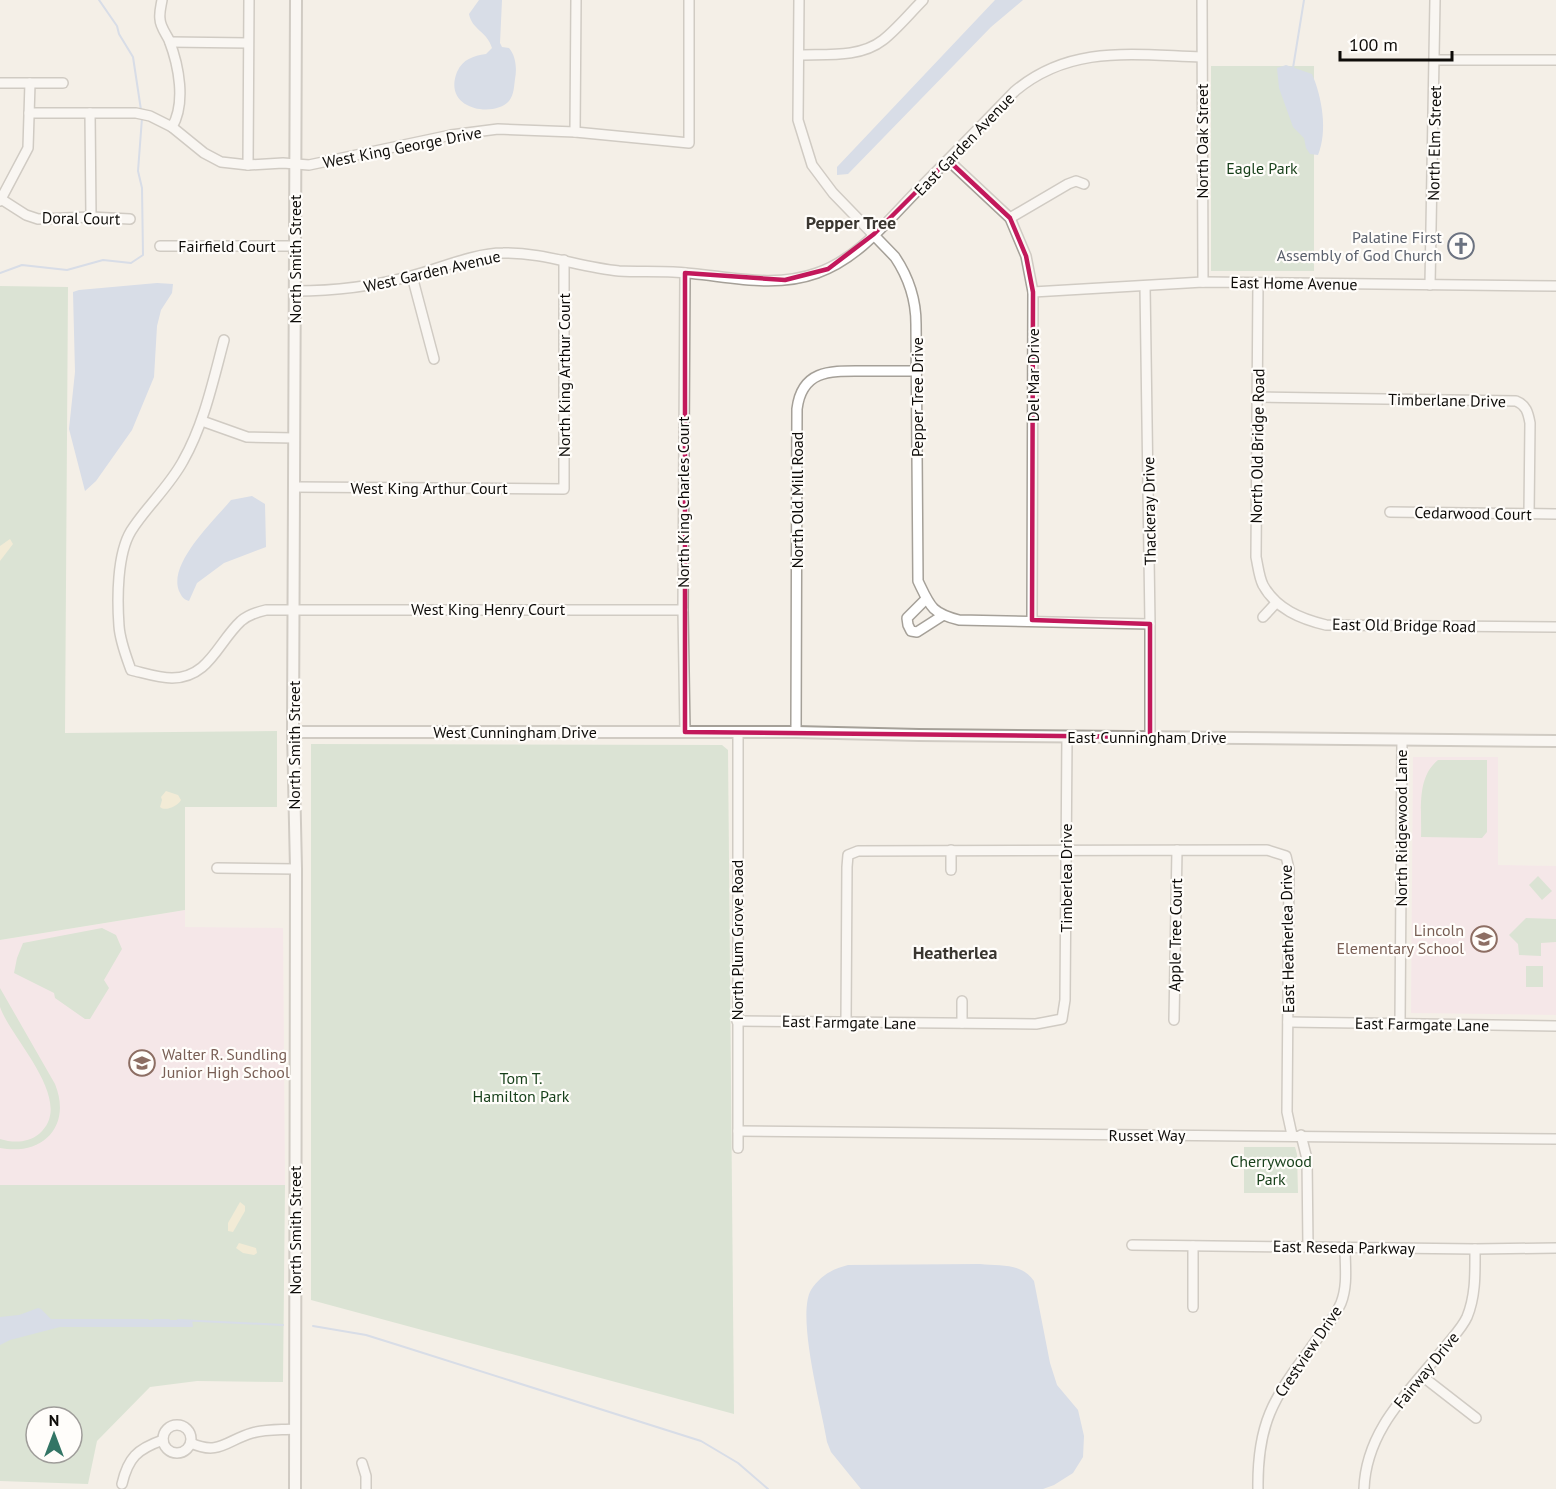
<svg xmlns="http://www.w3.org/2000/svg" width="1556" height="1489" font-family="'PT Sans',sans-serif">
<rect width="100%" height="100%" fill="#f4efe7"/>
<!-- education -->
<g fill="#f7dee9">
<path d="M1413 757H1498V865L1556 866V1015L1411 1013Z"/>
<path d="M185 910V927L283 928 285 1185H0V940Z"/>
</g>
<!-- green -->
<g fill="#bcd6bc" fill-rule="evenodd">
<rect x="1211" y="66" width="103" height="205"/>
<path d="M0 286 68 287 65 733 277 731V807H185V910L0 940Z"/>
<path d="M311 744 722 745 728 750 734 1414 311 1300Z"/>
<path d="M1438 760H1487V832L1482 838 1421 837C1422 810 1416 778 1438 760Z"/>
<path d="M1538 876 1552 891 1542 900 1529 885Z"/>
<path d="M1526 918 1556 919V942L1541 943V956L1519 955 1518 944 1509 935Z"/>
<path d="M102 928 116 935 122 949 104 980 109 988 90 1019H85L55 998 54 993 14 973 17 958 23 943Z"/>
<rect x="1526" y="966" width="17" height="21"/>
<path d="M0 988 55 1084C72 1126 43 1156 0 1148V1139C13 1143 28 1143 39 1134 77 1102 11 1039 0 1007 0 1002 0 994 0 988Z"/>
<path d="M1244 1147H1295L1297 1154 1298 1193H1244Z"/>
<path d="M0 1185H285L283 1382 197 1381 150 1387 97 1441 88 1484 0 1481ZM36 1417H72V1453H36Z"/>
</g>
<!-- sand -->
<g fill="#f0e6c1">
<path d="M10 539 13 544 0 561V546Z"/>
<path d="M166 791 178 795 181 800C178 806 165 812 160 807L162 800 161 797Z"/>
<path d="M240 1202 245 1206V1211L233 1232 228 1231V1223Z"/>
<path d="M239 1243 256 1248 257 1253 254 1255 243 1253 236 1248Z"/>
</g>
<!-- water -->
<g fill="#b5c7e7">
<path d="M479 0H502L500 43 502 47 509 48C516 56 517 69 515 79 514 86 514 95 509 101 494 118 442 110 457 72 463 59 473 56 486 54L492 48C487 31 472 30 469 14Z"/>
<path d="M995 0H1023L991 27 848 174 837 175V167Z"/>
<path d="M1286 65 1312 74C1322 97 1328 131 1318 155L1310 154 1306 148 1304 138 1293 127 1279 88 1277 68Z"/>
<path d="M157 283 173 284 172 293 161 310 157 326 154 377 132 430 96 481 85 491 69 429 75 372 73 292 79 290Z"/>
<path d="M252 496 265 504 266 547 224 563 197 583 189 601C183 599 182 597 179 591 168 563 214 521 231 500Z"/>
<path d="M980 1264C1000 1266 1022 1263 1034 1281L1050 1363 1057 1385 1078 1410 1084 1436 1083 1457 1073 1473 1054 1485 1043 1489H861L831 1452 827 1442C822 1410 796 1316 811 1290 820 1276 832 1269 848 1265Z"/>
<path d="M38 1308 41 1309 52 1320H192L193 1327H60L10 1340 0 1345V1317L19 1315Z"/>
</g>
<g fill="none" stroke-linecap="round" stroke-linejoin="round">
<!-- stream -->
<g stroke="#b5c7e7" stroke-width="2">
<path d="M99 0 117 26 119 34 133 57 141 110"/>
<path d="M1293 68 1304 0"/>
<path d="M0 273 22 265 67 270 103 260 131 263 143 255 142 188 138 171 142 118"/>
<path d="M52 1320H148"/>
<path d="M154 1320H169"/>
<path d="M178 1320 283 1325"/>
<path d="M313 1326 366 1335 398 1345 701 1441 738 1463 768 1489"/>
</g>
<!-- minor casing -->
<g stroke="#a5a098" stroke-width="12">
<g id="minor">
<path d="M162 0C161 6 159 13 160 19 160 26 166 34 169 40 179 66 186 103 172 127"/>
<path d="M799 0 798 120 812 165 833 193 895 257C909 278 916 299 916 324L918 581C930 606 931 613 959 620L1150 624"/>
<path d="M1202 0 1203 282"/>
<path d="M170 42 248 43"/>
<path d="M800 55C826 54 860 58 883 40 897 29 910 13 923 0"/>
<path d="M1436 60H1556"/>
<path d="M0 83H63"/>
<path d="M29 113H136L150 116 172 127 204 153 221 162 248 165 283 163 309 165 451 135 498 129 575 132 689 143V0"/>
<path d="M90 113 91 217"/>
<path d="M575 132 576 0"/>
<path d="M948 160 1010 218 1026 256 1033 292 1032 620"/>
<path d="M248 165 249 0"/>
<path d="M1 199 26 215 38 219 91 217 130 219"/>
<path d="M0 201 28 148 30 83"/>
<path d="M1010 218 1068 184 1076 181 1084 184"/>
<path d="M160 246H295"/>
<path d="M685 273 683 610 685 732"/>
<path d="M412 276 434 359"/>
<path d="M1258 283 1256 557C1258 566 1259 577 1263 585 1276 609 1301 619 1326 625L1556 627"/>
<path d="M1430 285 1435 0"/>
<path d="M1145 286 1150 624V737"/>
<path d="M295 291C336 291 371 287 411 276 439 269 474 253 503 253 543 252 579 267 619 271 637 272 655 271 673 272 721 274 770 290 817 273 857 259 885 224 914 194 948 160 982 125 1015 91 1071 44 1134 55 1201 57"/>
<path d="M1033 292 1203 282 1556 286"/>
<path d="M224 340C213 381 204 424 183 461 169 487 146 507 131 531 117 554 117 599 119 626 120 641 126 656 131 670 144 673 159 678 172 678 209 678 218 642 241 621 248 615 257 612 266 610H683"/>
<path d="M1258 397 1516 401C1526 405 1528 412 1530 423L1529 514"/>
<path d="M202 421 247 437 294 438"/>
<path d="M294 487 564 489V260"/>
<path d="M1390 512 1556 514"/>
<path d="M926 599 907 618 908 625 911 631 917 632 942 616"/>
<path d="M1263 617 1276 603"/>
<path d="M738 732V1148"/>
<path d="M796 732 797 409C802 368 833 371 865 371 882 371 899 371 916 371"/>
<path d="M951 850V870"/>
<path d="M217 868 296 869"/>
<path d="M962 1001V1023"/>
<path d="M1174 1020 1177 850"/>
<path d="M737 1021 1036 1024 1062 1019 1065 1000 1067 737"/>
<path d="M846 1021 847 867 848 855 858 851 1267 850 1286 856 1289 869 1287 1112 1292 1135"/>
<path d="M1288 1022 1556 1026"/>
<path d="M1400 1024 1402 740"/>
<path d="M738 1131C1010 1135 1283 1135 1556 1139"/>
<path d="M1301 1135 1307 1159 1308 1246"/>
<path d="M1132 1245 1475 1249 1556 1248"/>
<path d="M1193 1307V1246"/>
<path d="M1422 1376 1476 1418"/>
<circle cx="177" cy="1439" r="14"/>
<path d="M191 1443C219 1456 227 1440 252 1433 266 1429 280 1430 294 1429"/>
<path d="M362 1463 366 1476V1489"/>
<path d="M122 1484C128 1458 137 1449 163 1440"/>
<path d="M1258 1489C1257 1424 1273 1399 1310 1349 1320 1334 1334 1320 1341 1303 1348 1285 1345 1266 1345 1247"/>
<path d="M1364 1489C1366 1429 1410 1391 1445 1347 1452 1338 1462 1328 1467 1317 1476 1295 1475 1272 1475 1249"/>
</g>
</g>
<!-- tertiary casing -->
<g stroke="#a5a098" stroke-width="14">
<g id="tertiary">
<path d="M293 732H796L919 735 1556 741"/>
<path d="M295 1489 296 869 293 732 296 0"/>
</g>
</g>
<!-- minor -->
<use href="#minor" stroke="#fff" stroke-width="9"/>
<!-- tertiary -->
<use href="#tertiary" stroke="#fff" stroke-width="10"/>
</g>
<!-- marked area -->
<path d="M0 0H1556V1489H0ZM948 160 1010 218 1026 256 1033 292 1032 620 1150 624V737L685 732V273L785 280 828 269 874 234Z" fill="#f4efe7" fill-opacity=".55" fill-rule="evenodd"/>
<path fill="none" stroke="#c2185b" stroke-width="4.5" stroke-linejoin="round" d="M948 160 1010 218 1026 256 1033 292 1032 620 1150 624V737L685 732V273L785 280 828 269 874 234Z"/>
<!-- icons -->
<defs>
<g id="church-ring" transform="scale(1.35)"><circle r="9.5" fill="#fffdfa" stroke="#6b7280" stroke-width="1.5"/><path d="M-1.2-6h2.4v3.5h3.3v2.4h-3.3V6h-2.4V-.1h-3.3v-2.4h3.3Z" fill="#6b7280"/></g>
<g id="school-ring" transform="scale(1.35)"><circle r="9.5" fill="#fffdfa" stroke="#8d6e63" stroke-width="1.5"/><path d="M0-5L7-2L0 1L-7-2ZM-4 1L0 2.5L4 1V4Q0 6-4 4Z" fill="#8d6e63"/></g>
</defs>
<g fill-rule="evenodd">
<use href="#church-ring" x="1461" y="246"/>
<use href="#school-ring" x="1484" y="939"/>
<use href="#school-ring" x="142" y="1063"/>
</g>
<g text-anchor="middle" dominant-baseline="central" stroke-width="4.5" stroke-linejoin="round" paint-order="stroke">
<!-- street labels -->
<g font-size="16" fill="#0e0c09" stroke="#fffdfa">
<text transform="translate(1202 141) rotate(-90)">North Oak Street</text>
<text transform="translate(1434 143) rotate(-89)">North Elm Street</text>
<text transform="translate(964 144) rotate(-46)">East Garden Avenue</text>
<text transform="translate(402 147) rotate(-11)">West King George Drive</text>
<text transform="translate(81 218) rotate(1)">Doral Court</text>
<text x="227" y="246">Fairfield Court</text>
<text transform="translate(295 259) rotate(-90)">North Smith Street</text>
<text transform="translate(432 271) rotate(-13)">West Garden Avenue</text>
<text transform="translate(1294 283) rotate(1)">East Home Avenue</text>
<text transform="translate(564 375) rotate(-90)">North King Arthur Court</text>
<text transform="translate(1033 375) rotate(-90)">Del Mar Drive</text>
<text transform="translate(917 397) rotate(-90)">Pepper Tree Drive</text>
<text transform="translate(1447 400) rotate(1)">Timberlane Drive</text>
<text transform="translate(1257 446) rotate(-89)">North Old Bridge Road</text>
<text x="429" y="488">West King Arthur Court</text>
<text transform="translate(797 500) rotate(-90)">North Old Mill Road</text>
<text transform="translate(683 502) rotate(-90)">North King Charles Court</text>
<text transform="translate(1149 511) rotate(-91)">Thackeray Drive</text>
<text transform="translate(1473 513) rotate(1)">Cedarwood Court</text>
<text x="488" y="609">West King Henry Court</text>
<text transform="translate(1404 625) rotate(1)">East Old Bridge Road</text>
<text x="515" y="732">West Cunningham Drive</text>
<text x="1147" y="737">East Cunningham Drive</text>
<text transform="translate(294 745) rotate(-90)">North Smith Street</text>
<text transform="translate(1401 828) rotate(-90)">North Ridgewood Lane</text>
<text transform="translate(1066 878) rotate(-90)">Timberlea Drive</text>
<text transform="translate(1175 935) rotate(-89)">Apple Tree Court</text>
<text transform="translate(1287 939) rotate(-91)">East Heatherlea Drive</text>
<text transform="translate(737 940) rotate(-90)">North Plum Grove Road</text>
<text transform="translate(849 1022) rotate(1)">East Farmgate Lane</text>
<text transform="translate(1422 1024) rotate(1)">East Farmgate Lane</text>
<text x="1147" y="1135">Russet Way</text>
<text transform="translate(295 1230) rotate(-90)">North Smith Street</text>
<text transform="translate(1344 1247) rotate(1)">East Reseda Parkway</text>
<text transform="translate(1308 1351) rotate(-56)">Crestview Drive</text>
<text transform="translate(1426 1370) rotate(-51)">Fairway Drive</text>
</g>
<!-- park labels -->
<g font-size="16" fill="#163f19" stroke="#fffdfa">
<text x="1262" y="168">Eagle Park</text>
<text x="521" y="1078">Tom T.<tspan x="521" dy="18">Hamilton Park</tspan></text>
<text x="1271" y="1161">Cherrywood<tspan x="1271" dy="18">Park</tspan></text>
</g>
<!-- worship labels -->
<g font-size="16" fill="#5b616d" stroke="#fffdfa" text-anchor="end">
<text x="1442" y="237">Palatine First<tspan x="1442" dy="18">Assembly of God Church</tspan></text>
</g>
<!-- education labels -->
<g font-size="16" fill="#785e54" stroke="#fffdfa" text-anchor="end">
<text x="1464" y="930">Lincoln<tspan x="1464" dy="18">Elementary School</tspan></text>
<text x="162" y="1054" text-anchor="start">Walter R. Sundling<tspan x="162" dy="18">Junior High School</tspan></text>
</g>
<!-- neighbourhood labels -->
<g font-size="18" font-weight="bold" fill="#3a3630" stroke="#fffdfa">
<text x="851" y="222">Pepper Tree</text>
<text x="955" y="952">Heatherlea</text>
</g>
</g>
<!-- north arrow -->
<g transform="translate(54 1435)"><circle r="28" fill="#fffdfa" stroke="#9f9d9a" stroke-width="1.5"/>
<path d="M0-4.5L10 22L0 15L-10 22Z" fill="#337565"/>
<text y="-9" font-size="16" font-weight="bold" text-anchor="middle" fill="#0e0c09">N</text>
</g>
<!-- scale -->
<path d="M1340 51v9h112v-9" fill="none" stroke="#0e0c09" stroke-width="3"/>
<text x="1349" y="51" font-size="18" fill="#0e0c09" stroke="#fffdfa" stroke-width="4.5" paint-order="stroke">100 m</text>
</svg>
